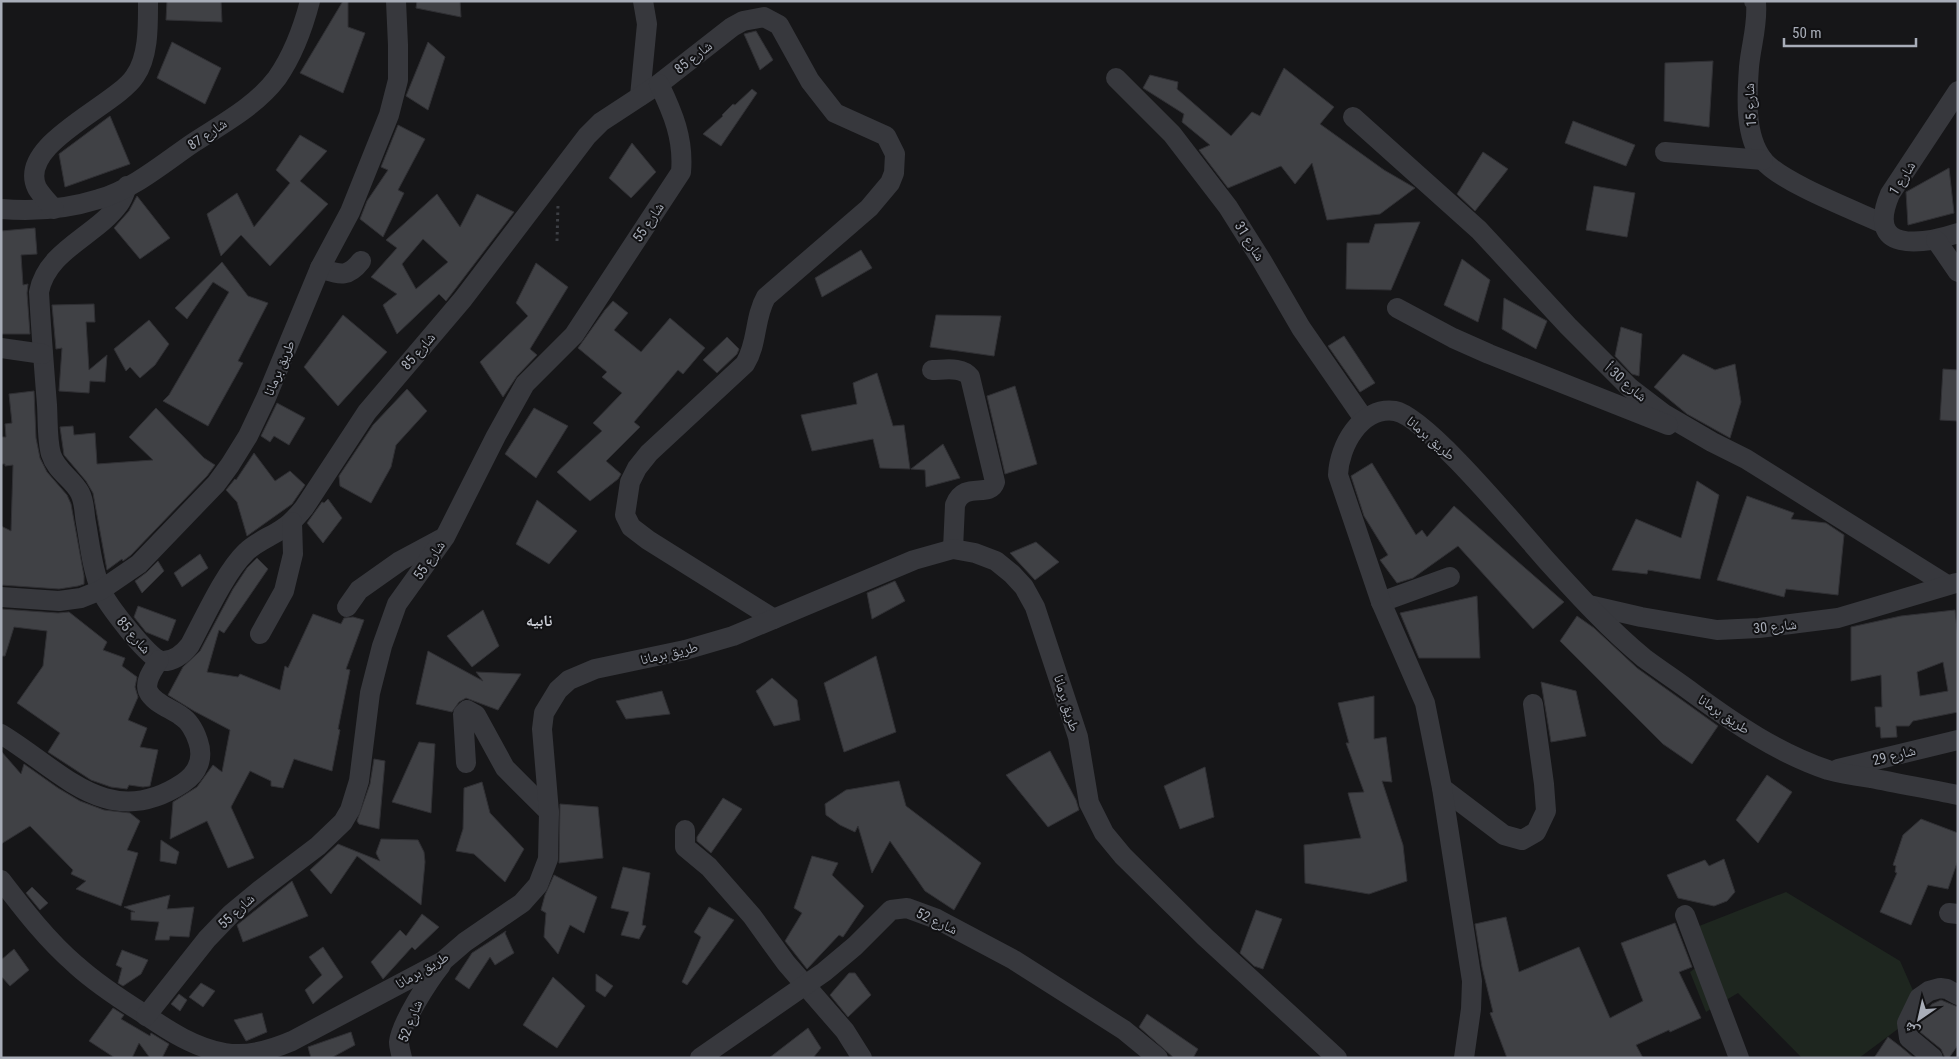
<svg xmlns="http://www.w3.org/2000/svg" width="1959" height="1059" font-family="'Roboto Condensed','Noto Naskh Arabic',sans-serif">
<rect width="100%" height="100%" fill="#161618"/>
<!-- green -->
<path fill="#1e261f" d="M1786 892 1900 961 1922 1011 1859 1058H1802L1738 993 1706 1012 1690 972 1698 966 1689 930Z"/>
<!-- building -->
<g fill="#404145" stroke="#303034" fill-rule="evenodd">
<path d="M167 1H221L222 22 166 20Z"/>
<path d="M343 1H348V27L365 33 343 93 300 73Z"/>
<path d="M417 1H460L461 17 416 8Z"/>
<path d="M756 31 773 60 760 70 744 34Z"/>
<path d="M172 42 221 68 205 104 157 78Z"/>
<path d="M428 42 445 57 428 110 406 96Z"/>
<path d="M1713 61 1709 127 1664 121 1665 63Z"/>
<path d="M1284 68 1334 107 1320 124 1384 170 1415 188 1380 214 1327 220 1312 163 1295 184 1281 166 1228 188 1199 150 1210 145 1182 122 1184 114 1143 88 1150 75 1178 82 1177 89 1231 136 1252 112 1260 116Z"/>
<path d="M752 89 757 93 721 146 703 134 723 116 722 115 733 104 735 105Z"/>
<path d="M110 116 130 164 65 187 59 154Z"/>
<path d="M1573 121 1635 145 1626 166 1565 143Z"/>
<path d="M398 125 425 139 398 190 404 193 383 237 360 219 367 201 388 170 381 167Z"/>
<path d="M300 135 327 151 300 181 328 204 270 266 241 235 221 256 207 214 237 193 254 227 290 183 276 170Z"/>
<path d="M632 143 656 172 631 198 609 178Z"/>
<path d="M1483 152 1508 169 1475 211 1457 194Z"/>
<path d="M1949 168 1954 213 1908 225 1906 192Z"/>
<path d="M1594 186 1635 193 1627 237 1586 230Z"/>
<path d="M437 194 460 227 477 194 514 212 446 301 439 294 397 334 383 305 397 294 371 277 397 248 386 240ZM423 239 448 262 416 289 402 264Z"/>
<path d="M137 196 170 238 140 259 114 228 129 211Z"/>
<path d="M1420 222 1391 290 1346 289 1347 243H1369L1375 224Z"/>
<path d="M35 228 37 254 21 255 23 285 28 284 27 293 30 334H1V231Z"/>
<path d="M861 250 872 268 822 297 815 278Z"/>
<path d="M1462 259 1490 280 1478 322 1444 305Z"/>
<path d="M222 262 248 296 268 303 238 361 243 363 208 426 163 401 169 395 229 292 213 282 187 319 175 308Z"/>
<path d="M536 263 568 287 530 349 537 355 517 376 503 397 480 362 528 316 516 303Z"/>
<path d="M1504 298 1547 321 1536 349 1502 329Z"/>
<path d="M613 301 628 313 614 330 641 352 670 318 705 348 683 374 678 370 634 422 640 427 606 461 621 474 618 479 590 501 557 472 602 431 593 423 622 393 602 377 607 372 578 348 605 310Z"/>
<path d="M94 304 95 322H86L89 370 107 355 105 382 90 381 89 393 59 391 62 348 56 349 52 305Z"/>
<path d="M343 315 387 352 338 406 304 367Z"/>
<path d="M936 315 1001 316 994 356 930 347Z"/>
<path d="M149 320 169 344 155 365 140 378 130 367 126 371 114 349Z"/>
<path d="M1621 327 1642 334 1639 376 1632 374 1615 356Z"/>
<path d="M1344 336 1375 383 1360 392 1328 346Z"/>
<path d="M727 337 739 349 737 354 717 373 703 360Z"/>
<path d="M1683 354 1715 370 1735 364 1741 402 1730 438 1687 414 1654 387Z"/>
<path d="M1943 369 1958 370V421L1940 420Z"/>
<path d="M877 373 893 426 904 425 910 469 880 468 873 439 812 451 801 415 857 404 853 383Z"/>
<path d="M1015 386 1037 464 1005 474 987 396Z"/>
<path d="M407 389 427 411 396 445 391 467 371 503 340 486 339 476 373 425Z"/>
<path d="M34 391 36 438 40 458 47 472 67 495 71 504 84 576V584L78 586 59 589 1 585V526L11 531 13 465 5 466V464H1V437H6L5 424 12 423 9 394Z"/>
<path d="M277 403 305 418 289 445 274 436 270 442 261 436Z"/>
<path d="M156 408 204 458 215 465 207 476 131 555 123 561 122 559 107 570 93 493 86 481 64 455 60 427 73 426 74 435 95 433 97 464 153 460 129 437Z"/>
<path d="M534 408 568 426 536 478 505 454Z"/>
<path d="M943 444 960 478 926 487 925 470 911 469Z"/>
<path d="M254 453 275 481 290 471 305 485 292 504 247 536 237 502 226 490 235 479 236 480Z"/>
<path d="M1372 463 1416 535 1422 530 1427 537 1454 506 1564 602 1533 629 1458 546 1413 578 1397 583 1380 560 1388 555 1364 516 1351 476Z"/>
<path d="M1697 481 1719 495 1700 579 1648 570 1647 574 1612 570 1636 519 1681 538Z"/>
<path d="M1747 496 1794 513 1791 519 1826 523 1844 535 1838 595 1786 589 1784 597 1717 580Z"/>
<path d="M328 499 342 518 323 543 307 523 322 502 324 503Z"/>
<path d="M537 500 577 531 549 564 516 544Z"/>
<path d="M1036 542 1059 562 1035 580 1010 553Z"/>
<path d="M200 554 208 568 182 587 174 573Z"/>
<path d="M257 558 268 569 224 633 219 630 207 672 238 677 240 674 280 690 285 666 288 668 313 614 341 624 344 618 353 617 364 620 346 669 350 670 338 729 340 730 332 771 294 759 283 788 271 786V781L250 771 231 807 254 858 228 868 207 821 170 839 173 802 197 787 213 765 222 772 230 730 194 711 168 695 183 667 200 651 233 589 247 568Z"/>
<path d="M158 561 164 571 142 593 135 581 147 572Z"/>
<path d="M895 581 905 601 872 619 867 593Z"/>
<path d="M1477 596 1480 658H1419L1400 613Z"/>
<path d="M138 606 176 620 168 641 146 632 134 617Z"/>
<path d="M1 609 58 613 69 612 107 642 103 650 125 658 122 666 137 677 135 687 138 697 128 720 147 728 140 747 158 750 150 786 143 787 129 785 127 789 111 787 91 780 48 752 60 733 17 703 43 666 47 631 14 627 5 656H1Z"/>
<path d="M483 610 499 646 472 667 447 636Z"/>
<path d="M1955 610 1958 639V712L1913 721 1909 726H1896L1897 737 1881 738 1880 727H1876L1875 707H1882L1881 675 1851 681V627L1901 616ZM1943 662 1948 691 1920 696 1917 672Z"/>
<path d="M1577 616 1594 628 1637 668 1718 726 1692 764 1663 744 1560 641Z"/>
<path d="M428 651 483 681 476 672 521 674 498 710 466 698 459 702 452 712 416 704Z"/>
<path d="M876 656 896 732 844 752 824 683Z"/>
<path d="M772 678 797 700 800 720 774 726 756 691Z"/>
<path d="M1541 682 1576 691 1586 736 1551 742Z"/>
<path d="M662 691 670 714 626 719 616 701Z"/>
<path d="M1374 696V739L1386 737 1392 782 1382 781 1403 845 1407 881 1369 894 1305 883 1304 845 1361 838 1348 793 1364 792 1346 743H1349L1338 703Z"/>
<path d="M419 742 435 744 431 813 392 802Z"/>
<path d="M1 751 21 774 24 764 58 788 80 801 104 810 130 813 140 821 127 850 138 853 121 906 76 889 86 881 71 874 73 870 30 826 1 844Z"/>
<path d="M1050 751 1076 800 1079 810 1048 827 1006 775Z"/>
<path d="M374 759 385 761 379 829 359 824 357 821 370 784Z"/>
<path d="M1205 767 1214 817 1180 829 1164 786Z"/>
<path d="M1767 775 1792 792 1758 843 1736 820Z"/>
<path d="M899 781 906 806 981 863 954 910 925 891 890 841 872 873 858 826 855 832 840 825 826 815 825 804 846 790Z"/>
<path d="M482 782 490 813 524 849 505 882 474 854 456 851 463 829 464 788Z"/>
<path d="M723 798 742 809 711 853 697 841V837Z"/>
<path d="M560 804 598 807 603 858 559 863Z"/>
<path d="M1921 819 1958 833V860L1948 889 1928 885 1911 925 1880 912 1897 873 1895 872 1896 866 1893 865 1903 835Z"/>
<path d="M381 839 418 840 424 852 425 862 421 905 357 856 331 894 310 870 338 844 380 861 376 853Z"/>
<path d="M161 840 179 852 176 864 160 861Z"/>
<path d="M812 856 838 863 832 875 864 906 843 937 839 935 807 969 785 941 802 913 794 908Z"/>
<path d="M1724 859 1735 892 1727 901 1714 906 1678 898 1667 875 1705 860 1709 866Z"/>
<path d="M623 867 650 873 642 925 646 926 639 939 621 935 629 912 611 908Z"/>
<path d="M554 875 597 897 584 933 570 925 558 954 544 937 546 913 541 910 545 895Z"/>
<path d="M292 881 308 916 243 942 237 925Z"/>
<path d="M32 887 48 903 40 910 26 893Z"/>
<path d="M170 895 167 909 194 907 189 937 170 936 169 940H155L159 922 131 920V912H135L124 907Z"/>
<path d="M709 907 734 920 687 985 682 982 701 937 694 932Z"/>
<path d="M1256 910 1282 919 1263 969 1254 966 1240 953Z"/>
<path d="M422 914 439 927 415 950 412 947 383 979 371 962 400 930 406 936Z"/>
<path d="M1506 917 1519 972 1579 947 1610 1018 1643 1001 1621 943 1675 923 1692 967 1679 972 1701 1018 1670 1032 1669 1030 1636 1045 1643 1058H1507L1490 1013 1493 1012 1482 967 1475 924Z"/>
<path d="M506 931 505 933 514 953 495 965 490 957 469 989 455 979 472 953Z"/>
<path d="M323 947 343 977 313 1004 305 990 322 975 309 957Z"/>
<path d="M14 949 29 970 10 986 1 976V960Z"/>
<path d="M122 950 148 960 141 974 123 986 118 983 122 968 116 965Z"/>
<path d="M849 973H855L871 995 848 1017 830 995Z"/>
<path d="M596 974 613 986 605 997 596 991Z"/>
<path d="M553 977 585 1006 557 1048 523 1025Z"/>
<path d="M201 983 215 991 203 1007 189 997Z"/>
<path d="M179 994 187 1000 180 1011 171 1004Z"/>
<path d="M1941 1000 1958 1007V1045L1949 1058H1945L1941 1049 1920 1032 1919 1025 1924 1014 1932 1004Z"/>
<path d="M113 1008 124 1015 121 1019 150 1036 151 1033 169 1044 162 1058H150L139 1043 132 1058H115L89 1041Z"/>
<path d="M262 1013 267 1032 246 1041 234 1020Z"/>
<path d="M1147 1014 1198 1049 1193 1058H1174L1139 1027Z"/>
<path d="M808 1028 821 1048 813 1058H769Z"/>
<path d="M351 1032 355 1045 331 1058H311L308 1047Z"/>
<path d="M1888 1037 1901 1047 1914 1058H1874Z"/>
</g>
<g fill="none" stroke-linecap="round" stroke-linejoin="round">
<!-- path -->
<path stroke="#3d3f44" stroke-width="3" stroke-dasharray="2.5 4" stroke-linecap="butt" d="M557 241 558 205"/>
<!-- minor -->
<g stroke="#37383d" stroke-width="20">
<path d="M1754 1 1756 3C1758 25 1751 45 1749 67 1747 95 1744 136 1763 160 1780 182 1856 211 1884 224"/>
<path d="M1116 78 1172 134 1228 207 1262 261 1301 328 1364 419"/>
<path d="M1958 91 1890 194C1865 253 1921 245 1958 233"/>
<path d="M640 96 647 24 643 1"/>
<path d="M1353 117 1479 230 1568 326 1630 388 1664 414 1712 442 1746 459 1947 585"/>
<path d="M1665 152 1763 160"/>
<path d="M127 186C125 192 123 199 119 204 96 236 47 250 39 292 41 330 44 367 47 405 48 421 47 440 51 454 56 471 73 479 80 493 85 503 84 513 86 523 90 545 92 569 101 590 106 603 149 659 161 661 173 662 183 654 190 645 204 619 225 572 246 552 256 542 270 537 282 529 291 524 297 516 304 508L367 412 463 299 587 136 601 122 659 84 732 27 743 21 764 17 779 25 810 81 835 113 886 136 895 154 894 173 890 183 869 208 766 297C754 318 758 343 745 364L649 453 637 468 630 482 625 515 631 527 648 540 774 619"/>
<path d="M1 209C34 212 67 209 99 199 132 190 165 162 193 143 222 124 256 106 277 78 293 55 303 28 310 1"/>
<path d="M54 209C48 202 41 195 37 188 16 144 116 106 135 76 149 56 148 25 148 1"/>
<path d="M1936 240 1958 272"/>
<path d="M320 268C339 274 347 279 361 261"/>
<path d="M1397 308 1453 338 1489 354 1668 425"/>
<path d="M1 348 43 354"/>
<path d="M932 370C944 370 962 366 970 377L995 482C990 499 964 480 955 505L953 549"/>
<path d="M1 597 59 601 81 598 101 590 139 564 216 484 230 465 248 436 266 398 320 268 350 212 389 115 398 80V45L396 1"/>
<path d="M1381 602 1450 577"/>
<path d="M1589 605 1641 617 1717 630 1759 628 1838 618 1956 583"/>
<path d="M347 607 359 590 400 561 441 539"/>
<path d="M260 634 284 591 293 554 292 522"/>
<path d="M1 734C61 770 108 833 183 783 198 773 204 758 198 741 195 732 189 721 181 716 172 709 153 703 148 691 144 680 154 669 159 660"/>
<path d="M466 763 463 714 467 710 476 715 505 768 549 812"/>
<path d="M1838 769 1958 740"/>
<path d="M1442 788 1504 835 1522 840 1536 832 1546 811 1544 784 1533 704"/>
<path d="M685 830V847L709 867 752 916 786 963 845 1031 862 1058"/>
<path d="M1 880C24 910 47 940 76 965 97 984 120 999 144 1014 169 1031 195 1048 225 1053 248 1057 271 1050 292 1041L443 961 465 942 522 903 538 885 548 859 549 812 542 729 544 713 558 690 569 680 595 669 685 650 733 636 914 560 953 549 975 553 996 561 1012 574 1024 587 1035 607 1078 737 1089 803 1104 833 1123 856 1205 937 1337 1058"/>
<path d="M1949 913 1958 914"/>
<path d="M1685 915 1739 1058"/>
<path d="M146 1016 207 939 231 914 260 890 318 846 343 822 350 810 359 781 370 693 382 646 397 604 445 537 496 436 525 384 574 335 681 172C684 139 673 113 659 84"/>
<path d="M402 1058C401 1053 399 1047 399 1042 401 1023 429 980 441 965"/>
<path d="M700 1058 824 972 855 946 891 910 907 908 937 919 1014 960 1124 1030 1158 1058"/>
<path d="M1464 1058 1471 1009 1472 981 1442 788 1425 703 1381 602 1338 475C1339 446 1361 406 1395 411 1426 416 1522 533 1548 562 1578 595 1609 629 1644 658 1660 670 1677 681 1693 693 1735 724 1778 753 1828 770 1842 774 1857 776 1871 778 1900 784 1929 789 1958 795"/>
<path d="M1933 1058 1909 1038 1907 1023 1919 998 1929 991 1940 988 1947 989 1958 995"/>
</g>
</g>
<g text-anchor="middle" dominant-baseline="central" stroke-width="4" stroke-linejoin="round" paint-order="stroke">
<!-- street labels -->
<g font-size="14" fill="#a8adb8" stroke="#111113">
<text transform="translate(693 57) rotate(-38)">شارع 85</text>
<text transform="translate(1750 105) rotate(-93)">شارع 15</text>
<text transform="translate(207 134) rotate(-34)">شارع 87</text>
<text transform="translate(1902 178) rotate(-58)">شارع 1</text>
<text transform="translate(648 222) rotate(-56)">شارع 55</text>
<text transform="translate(1250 241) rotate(58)">شارع 31</text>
<text transform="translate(418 351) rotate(-49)">شارع 85</text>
<text transform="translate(279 368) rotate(-67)">طريق برمانا</text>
<text transform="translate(1626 382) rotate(41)">شارع 30 أ</text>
<text transform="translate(1431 438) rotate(41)">طريق برمانا</text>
<text transform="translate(429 560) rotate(-55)">شارع 55</text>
<text transform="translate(1775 626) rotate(-6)">شارع 30</text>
<text transform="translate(134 635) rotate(49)">شارع 85</text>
<text transform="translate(669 653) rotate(-13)">طريق برمانا</text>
<text transform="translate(1067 703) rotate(73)">طريق برمانا</text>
<text transform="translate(1724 714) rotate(34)">طريق برمانا</text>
<text transform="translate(1894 755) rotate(-14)">شارع 29</text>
<text transform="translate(236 911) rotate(-43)">شارع 55</text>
<text transform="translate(937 921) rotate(25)">شارع 52</text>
<text transform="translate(422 970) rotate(-30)">طريق برمانا</text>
<text transform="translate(410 1021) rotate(-69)">شارع 52</text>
</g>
<!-- quarter labels -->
<g font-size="16" font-weight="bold" fill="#c9ccd4" stroke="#111113">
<text x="539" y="620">نابيه</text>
</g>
</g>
<!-- border -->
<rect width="1959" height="1059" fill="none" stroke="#a8adb8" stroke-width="5"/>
<!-- north arrow -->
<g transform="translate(1919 1019) rotate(214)" stroke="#111113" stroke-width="4" paint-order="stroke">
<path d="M0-4L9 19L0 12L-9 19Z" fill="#a8adb8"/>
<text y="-8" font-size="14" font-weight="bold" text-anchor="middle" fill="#a8adb8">ش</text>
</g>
<!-- scale -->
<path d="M1784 38v8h132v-8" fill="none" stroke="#a8adb8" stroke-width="2.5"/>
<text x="1792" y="38" font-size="15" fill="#a8adb8" stroke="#111113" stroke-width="4" paint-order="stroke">50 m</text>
</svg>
